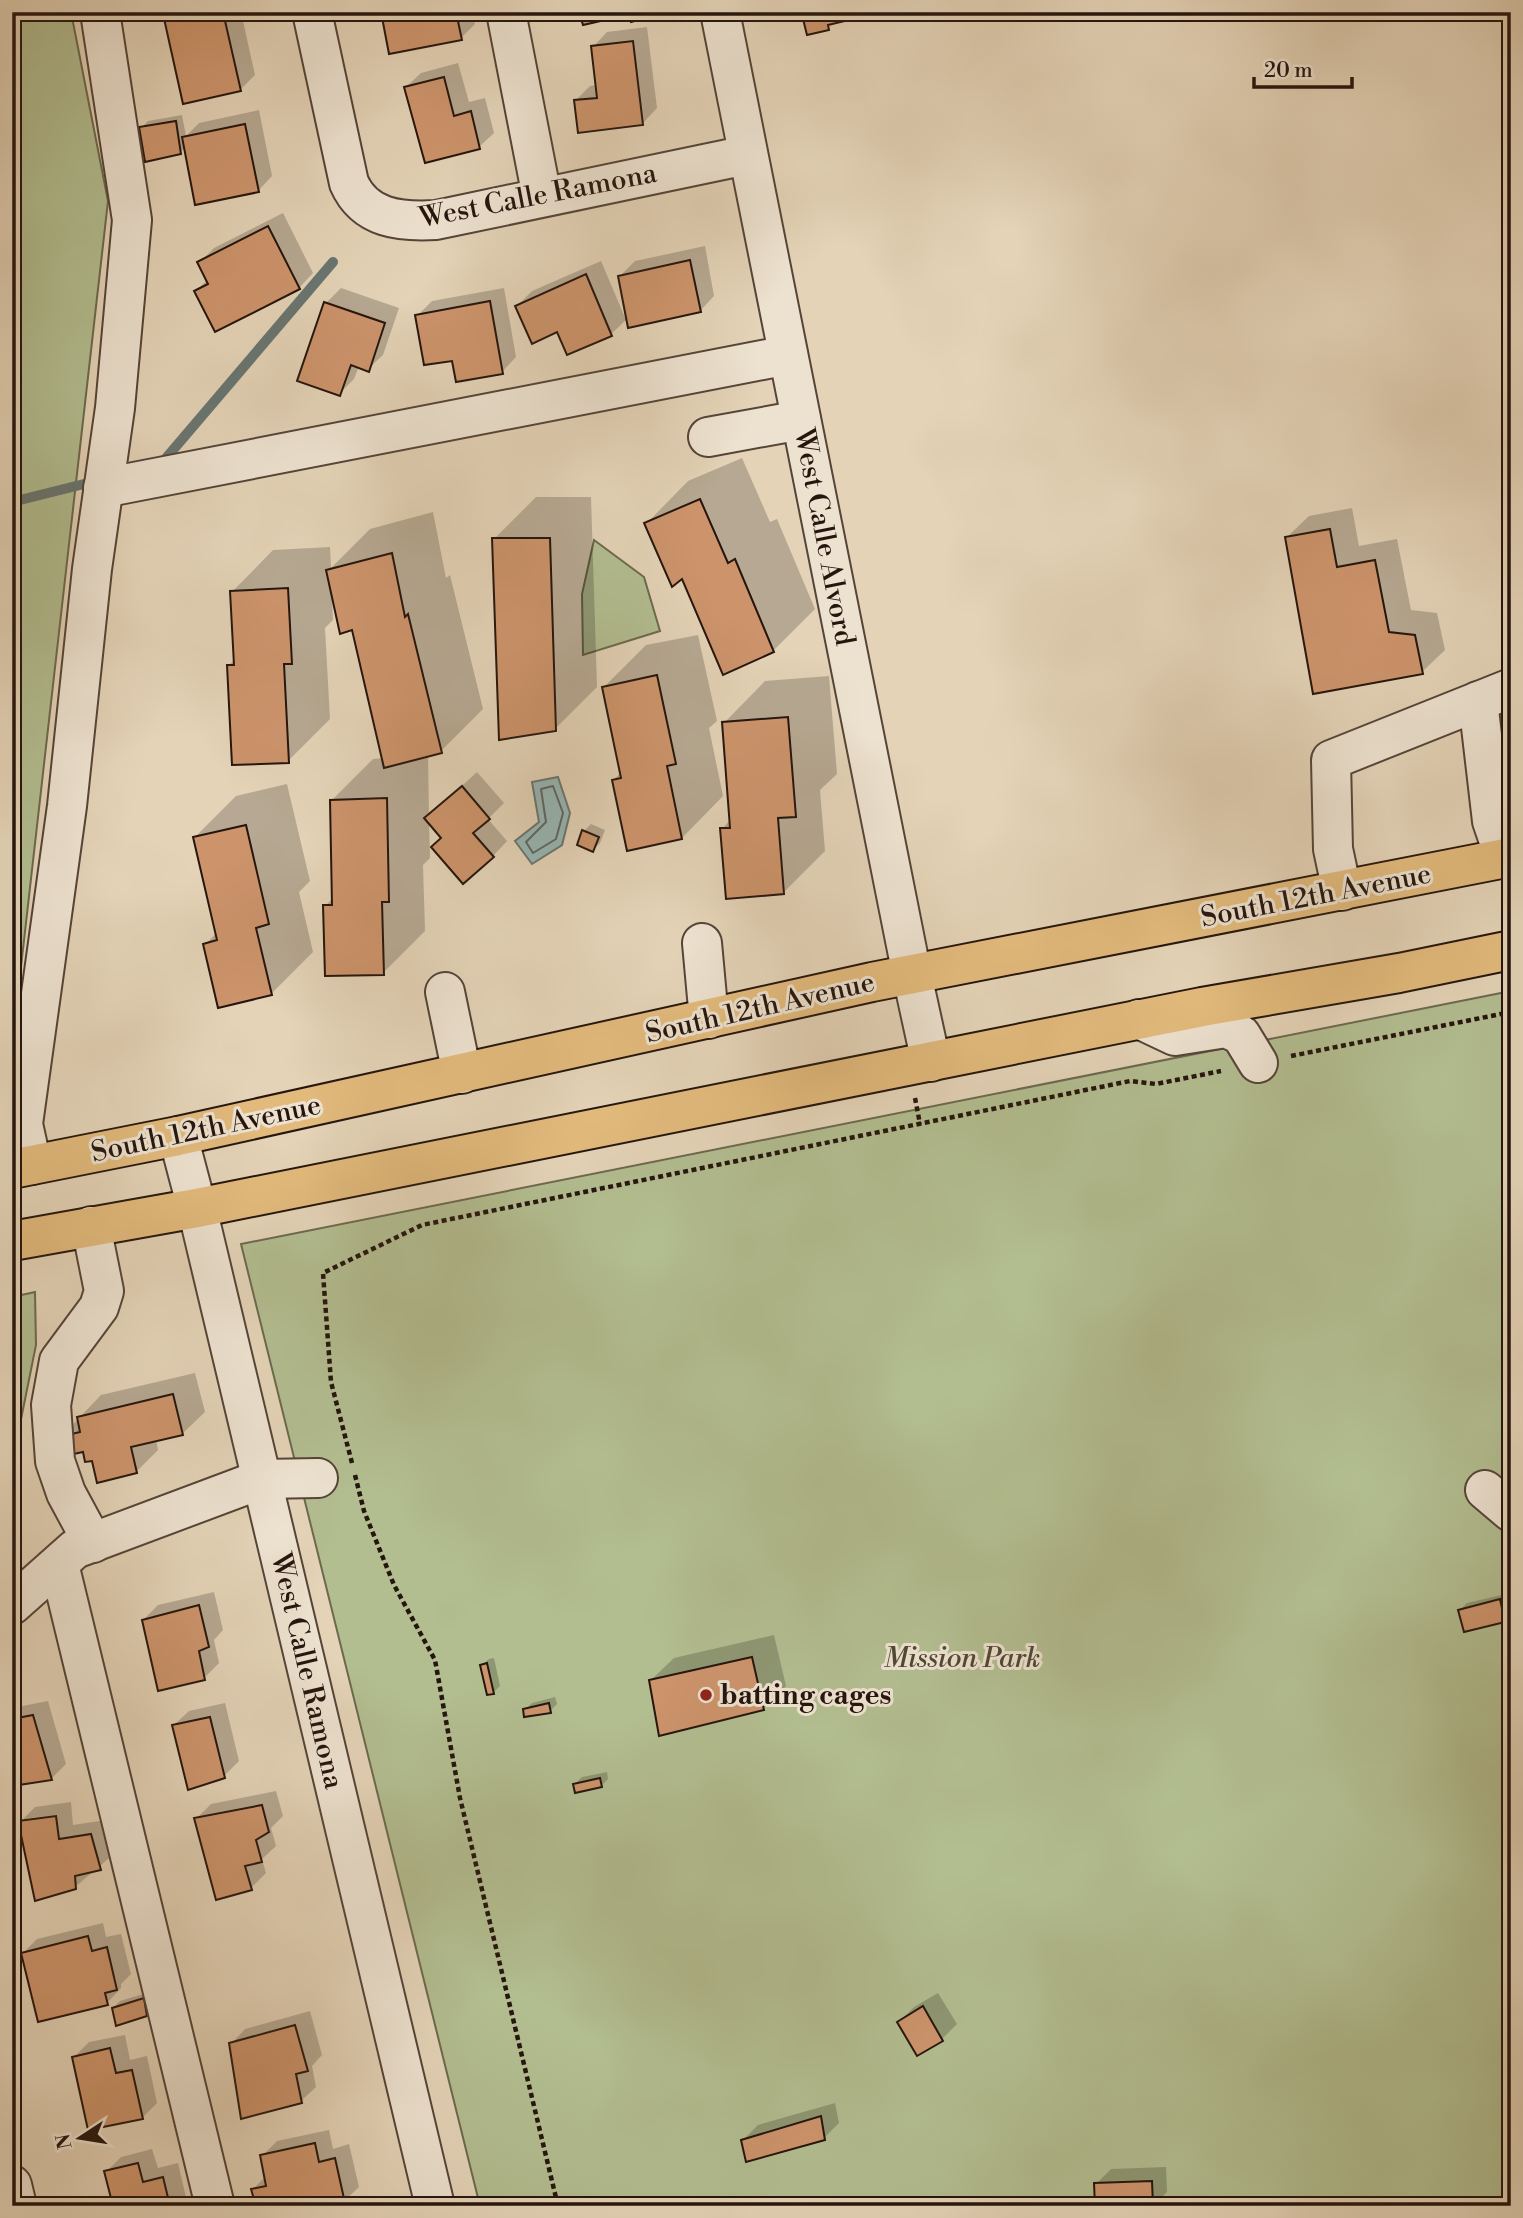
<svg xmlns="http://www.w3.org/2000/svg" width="1523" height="2218" font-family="'Libre Bodoni',serif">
<rect width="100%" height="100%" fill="#e4d3b7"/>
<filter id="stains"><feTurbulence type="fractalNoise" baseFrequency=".00286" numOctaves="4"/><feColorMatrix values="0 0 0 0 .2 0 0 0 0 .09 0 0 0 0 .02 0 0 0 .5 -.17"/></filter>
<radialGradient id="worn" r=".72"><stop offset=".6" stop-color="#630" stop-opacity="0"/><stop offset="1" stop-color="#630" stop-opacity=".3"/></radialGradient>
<!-- green -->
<g fill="#b2bd90" stroke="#6c694f" stroke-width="2">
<path d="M12 12H71L108 201 12 1046Z"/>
<path d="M594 540 644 577 660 631 583 655 582 594Z"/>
<path d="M1511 991V2206H480L241 1244Z"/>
<path d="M35 1292 36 1345 12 1464V1297Z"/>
</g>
<!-- water -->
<path fill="#97b7b5" stroke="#697672" stroke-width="2" d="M558 777 570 813 562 845 532 864 515 841 539 822 532 782Z"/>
<!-- shadow -->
<g fill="#0003">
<path d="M167 12H241L255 75 240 90 164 15Z"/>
<path d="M382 12H473L475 24 461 38Z"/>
<path d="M647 27 657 108 643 123 575 101 590 86 598 85 593 47 607 32Z"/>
<path d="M458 63 469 102 485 98 494 133 479 147 406 87 421 73Z"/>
<path d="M259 110 272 176 258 191 186 147 180 152 141 128 148 121 182 115 186 136 199 123Z"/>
<path d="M283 213 313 273 299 288 196 291 208 279 200 262 214 248Z"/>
<path d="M705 246 714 296 700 311 620 276 635 261Z"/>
<path d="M601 261 626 320 611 334 568 353 558 330 517 306 532 291Z"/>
<path d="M341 288 399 308 383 355 368 369 359 366 354 379 339 394 326 303Z"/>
<path d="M504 288 516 357 502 372 453 359 417 316 432 301Z"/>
<path d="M742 458 770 522 777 519 815 609 773 651 683 576 647 523 688 481Z"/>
<path d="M536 497H591L597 687 555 729 494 539Z"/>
<path d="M1352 508 1359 546 1397 539 1411 610 1437 613 1445 650 1422 672 1286 538 1309 516Z"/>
<path d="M433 512 446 578 450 575 483 709 441 751 428 755 429 816 477 772 504 803 488 819 507 841 493 856 443 838 429 821 430 858 423 865 425 931 383 973 325 906 334 897 332 800 373 759 384 758 353 628 334 599H332L333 620 325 628 330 719 288 761 228 666 235 659 232 592 273 550 330 547 331 568 370 529Z"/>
<path d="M698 635 717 721 709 728 723 796 682 838 613 780 622 772 604 687 646 645Z"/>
<path d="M829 676 837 774 820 790 825 851 783 893 722 829 731 819 724 723 765 681Z"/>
<path d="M287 784 310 881 299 892 313 952 271 994 205 945 217 932 195 837 236 796Z"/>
<path d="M591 824 605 830 600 843 593 850 584 831Z"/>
<path d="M195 1373 205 1412 182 1434 156 1440 158 1450 136 1472 93 1459 84 1450 61 1437 101 1395Z"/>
<path d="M214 1592 223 1630 214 1640 219 1663 204 1678 143 1620 158 1605Z"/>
<path d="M1506 1594 1511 1614 1504 1621 1460 1610 1467 1603Z"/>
<path d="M774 1635 786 1686 764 1708 651 1680 674 1658Z"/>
<path d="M494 1658 500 1686 493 1693 482 1665 489 1659Z"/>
<path d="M555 1697 557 1704 550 1711 525 1710 532 1703Z"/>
<path d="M48 1701 66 1764 51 1779 12 1784V1708Z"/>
<path d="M225 1703 239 1761 224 1776 174 1725 189 1711Z"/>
<path d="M607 1772 608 1779 601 1786 575 1784 582 1777Z"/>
<path d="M276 1791 283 1816 271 1828 276 1846 262 1859 266 1873 251 1888 196 1819 211 1804Z"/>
<path d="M71 1802 73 1825 106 1820 114 1854 75 1887 20 1822 35 1807Z"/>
<path d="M103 1923 106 1937 121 1934 131 1974 121 1984V1988L107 2003 23 1953 37 1939Z"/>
<path d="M150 1992 153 2007 146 2014 113 2008 120 2001Z"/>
<path d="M938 1993 957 2024 942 2039 918 2054 899 2022 914 2007Z"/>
<path d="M310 2011 322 2055 312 2066 316 2087 301 2101 231 2044 245 2029Z"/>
<path d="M125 2035 130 2060 147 2056 157 2103 142 2118 74 2057 89 2042Z"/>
<path d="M835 2103 839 2123 824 2138 743 2140 758 2125Z"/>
<path d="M329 2130 333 2149 349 2144 359 2187 344 2201 253 2189 266 2176 262 2156 277 2141Z"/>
<path d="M152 2149 158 2168 178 2163 188 2206H115L106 2172 121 2157Z"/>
<path d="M1166 2167 1167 2192 1153 2206H1097L1096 2184 1111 2169Z"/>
</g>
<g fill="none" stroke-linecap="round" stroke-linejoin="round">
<!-- shore -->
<path stroke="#5e6662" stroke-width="2" d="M553 786 563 813 556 839 533 853 526 842 546 822 541 789Z"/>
<!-- stream -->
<g stroke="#697672" stroke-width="10">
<path d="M12 182 17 408 12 456"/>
<path d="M161 464 333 262"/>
<path d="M12 502 96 481"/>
</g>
</g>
<!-- building -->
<g fill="#cd946c" stroke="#25150e" stroke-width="2">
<path d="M172 12H223L241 91 183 104 163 14Z"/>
<path d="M381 12H456L462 40 389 54Z"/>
<path d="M579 12H658V14L631 22 627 15 583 25Z"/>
<path d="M776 12H851L853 19 828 25 829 30 807 35 802 15 777 20Z"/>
<path d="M904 12H941L905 19Z"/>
<path d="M633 41 643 125 578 133 574 100 597 98 591 46Z"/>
<path d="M444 77 454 116 471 111 480 149 425 163 404 87Z"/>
<path d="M176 121 181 154 145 162 139 127Z"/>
<path d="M245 124 259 192 195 205 182 137Z"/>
<path d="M268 226 300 289 215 332 194 291 208 284 197 262Z"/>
<path d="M690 260 701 312 628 328 618 276Z"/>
<path d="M586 274 612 336 567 355 557 332 532 344 515 306Z"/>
<path d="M490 301 503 374 456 382 452 361 424 365 415 315Z"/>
<path d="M324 302 385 323 369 372 351 365 340 396 297 381Z"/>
<path d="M700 499 728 563 735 559 774 652 723 675 682 579 672 587 644 523Z"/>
<path d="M1330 529 1337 567 1375 560 1389 632 1415 635 1423 674 1313 694 1285 537Z"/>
<path d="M492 538H550L556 731 499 740Z"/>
<path d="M392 553 405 617 408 614 442 753 384 768 352 630 340 634 326 570Z"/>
<path d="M288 588 292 664H284L289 763 232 765 227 665H234L230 591Z"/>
<path d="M657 675 676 764 667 766 682 839 627 851 612 780 621 778 602 687Z"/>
<path d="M788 717 796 817 778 818 784 894 726 899 720 828H730L722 722Z"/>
<path d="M462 786 490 819 473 833 494 857 463 884 431 847 441 838 424 818Z"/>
<path d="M387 798 389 902H382L384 975 325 976 323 905H332L330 800Z"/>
<path d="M246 825 269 924 256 928 272 995 218 1008 203 944 217 940 193 837Z"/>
<path d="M582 830 599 837 593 852 577 845Z"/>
<path d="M173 1394 183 1435 131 1447 137 1473 97 1483 92 1461 85 1462 83 1452 64 1456 59 1437 80 1432 77 1417Z"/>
<path d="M1500 1599 1505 1622 1464 1632 1458 1610Z"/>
<path d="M199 1605 209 1647 199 1651 205 1680 158 1691 142 1620Z"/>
<path d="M752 1657 764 1710 659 1736 649 1680Z"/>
<path d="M487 1663 494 1694 487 1695 480 1665Z"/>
<path d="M549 1703 551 1713 524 1717 523 1709Z"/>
<path d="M33 1715 52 1780 12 1786V1719Z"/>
<path d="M210 1717 225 1778 188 1790 172 1725Z"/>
<path d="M600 1778 602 1787 575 1793 573 1784Z"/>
<path d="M262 1805 269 1832 256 1840 262 1862 245 1866 252 1890 216 1900 194 1818Z"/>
<path d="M56 1816 59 1839 91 1834 101 1870 75 1876 76 1889 35 1901 18 1821Z"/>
<path d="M88 1936 92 1951 107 1947 117 1990 105 1993 108 2005 38 2022 21 1953Z"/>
<path d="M144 1998 147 2016 116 2026 112 2008Z"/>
<path d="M923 2006 943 2041 917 2056 897 2022Z"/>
<path d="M295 2025 308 2071 296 2074 302 2103 241 2119 229 2043Z"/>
<path d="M110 2048 116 2073 132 2070 143 2119 88 2130 72 2057Z"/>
<path d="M821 2116 825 2140 746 2162 741 2140Z"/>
<path d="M315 2143 319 2162 335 2158 345 2203 335 2206H256L251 2189 266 2186 260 2155Z"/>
<path d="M138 2163 143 2182 163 2177 170 2206H113L104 2171Z"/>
<path d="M1152 2181 1153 2206H1095L1094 2183Z"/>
</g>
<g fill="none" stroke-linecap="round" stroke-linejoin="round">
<!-- minor casing -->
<g stroke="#554438" stroke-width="42">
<g id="minor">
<path d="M312 12 349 183C365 219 400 222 436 220L747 155"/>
<path d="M506 12 542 197"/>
<path d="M720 12 912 975 931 1062"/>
<path d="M708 437 801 420"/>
<path d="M103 488 788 355"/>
<path d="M1478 701 1492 821 1505 859"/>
<path d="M1342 891 1333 849 1331 760 1509 689"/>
<path d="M702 943 709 1019"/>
<path d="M445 992 462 1074"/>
<path d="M1139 1019 1175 1036 1226 1028 1241 1035 1258 1063"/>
<path d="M178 1136 197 1208 435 2206"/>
<path d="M32 1165 23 1124 67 806 92 569 115 408 132 220 100 12"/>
<path d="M91 1226 104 1291 99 1307 59 1361 51 1405 55 1461 66 1493 93 1543"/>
<path d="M1485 1490 1511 1512"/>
<path d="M59 1564 215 2206"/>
<path d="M12 1605 75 1549 262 1479 318 1478"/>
<path d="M12 2185 17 2206"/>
</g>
</g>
<!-- major casing -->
<g stroke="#25150e" stroke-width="42">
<g id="major">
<path d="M12 1169 178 1136 872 982 1511 857"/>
<path d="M12 1241 197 1208 1202 1007 1399 973 1511 950"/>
</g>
</g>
<!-- path -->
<g stroke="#25150e" stroke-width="4.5" stroke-dasharray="5 3.5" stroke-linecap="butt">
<path d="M1291 1056 1511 1012"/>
<path d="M915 1098 920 1124"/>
<path d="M352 1463 331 1382 323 1273 422 1225 1130 1081 1156 1084 1221 1071"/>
<path d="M355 1475 364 1511 394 1585 435 1660 460 1798 558 2206"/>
</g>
<!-- minor -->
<use href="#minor" stroke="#ede2d0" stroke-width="38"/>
<!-- major -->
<use href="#major" stroke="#e2ba7c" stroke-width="38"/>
</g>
<!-- markers -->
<circle fill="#8f2418" stroke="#ede2d0" stroke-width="2.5" cx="706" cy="1695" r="7"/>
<g text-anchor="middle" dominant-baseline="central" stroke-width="6" stroke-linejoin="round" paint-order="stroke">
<!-- street labels -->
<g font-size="28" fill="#25150e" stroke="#ede2d0">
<text transform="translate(538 196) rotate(-11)">West Calle Ramona</text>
<text transform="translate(824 537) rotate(79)">West Calle Alvord</text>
<text transform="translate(1316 896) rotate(-11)">South 12th Avenue</text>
<text transform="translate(760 1008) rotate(-13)">South 12th Avenue</text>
<text transform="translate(206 1129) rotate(-12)">South 12th Avenue</text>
<text transform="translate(307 1671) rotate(77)">West Calle Ramona</text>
</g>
<!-- park labels -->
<g font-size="28" font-style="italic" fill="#4f4735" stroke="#ede2d0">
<text x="962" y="1658">Mission Park</text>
</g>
<!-- poi labels -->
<g font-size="28" font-weight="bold" fill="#25150e" stroke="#ede2d0" text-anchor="start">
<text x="720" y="1695">batting cages</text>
</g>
</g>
<!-- margin -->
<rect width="1523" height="2218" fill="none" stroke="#e4d3b7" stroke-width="42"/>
<rect x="14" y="14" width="1495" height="2190" fill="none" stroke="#25150e" stroke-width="3.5"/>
<rect x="21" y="21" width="1481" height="2176" fill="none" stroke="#25150e" stroke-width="2"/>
<!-- north arrow -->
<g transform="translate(80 2138) rotate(258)" stroke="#ede2d0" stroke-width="5" paint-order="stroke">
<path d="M0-5L12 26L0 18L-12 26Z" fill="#25150e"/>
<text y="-10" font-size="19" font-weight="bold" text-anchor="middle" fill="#25150e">N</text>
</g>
<!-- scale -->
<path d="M1254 77v10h98v-10" fill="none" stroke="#25150e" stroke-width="3.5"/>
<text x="1264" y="77" font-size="21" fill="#25150e" stroke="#ede2d0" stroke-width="5" paint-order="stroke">20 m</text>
<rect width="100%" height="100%" filter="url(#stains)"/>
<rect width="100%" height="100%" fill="url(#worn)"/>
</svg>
